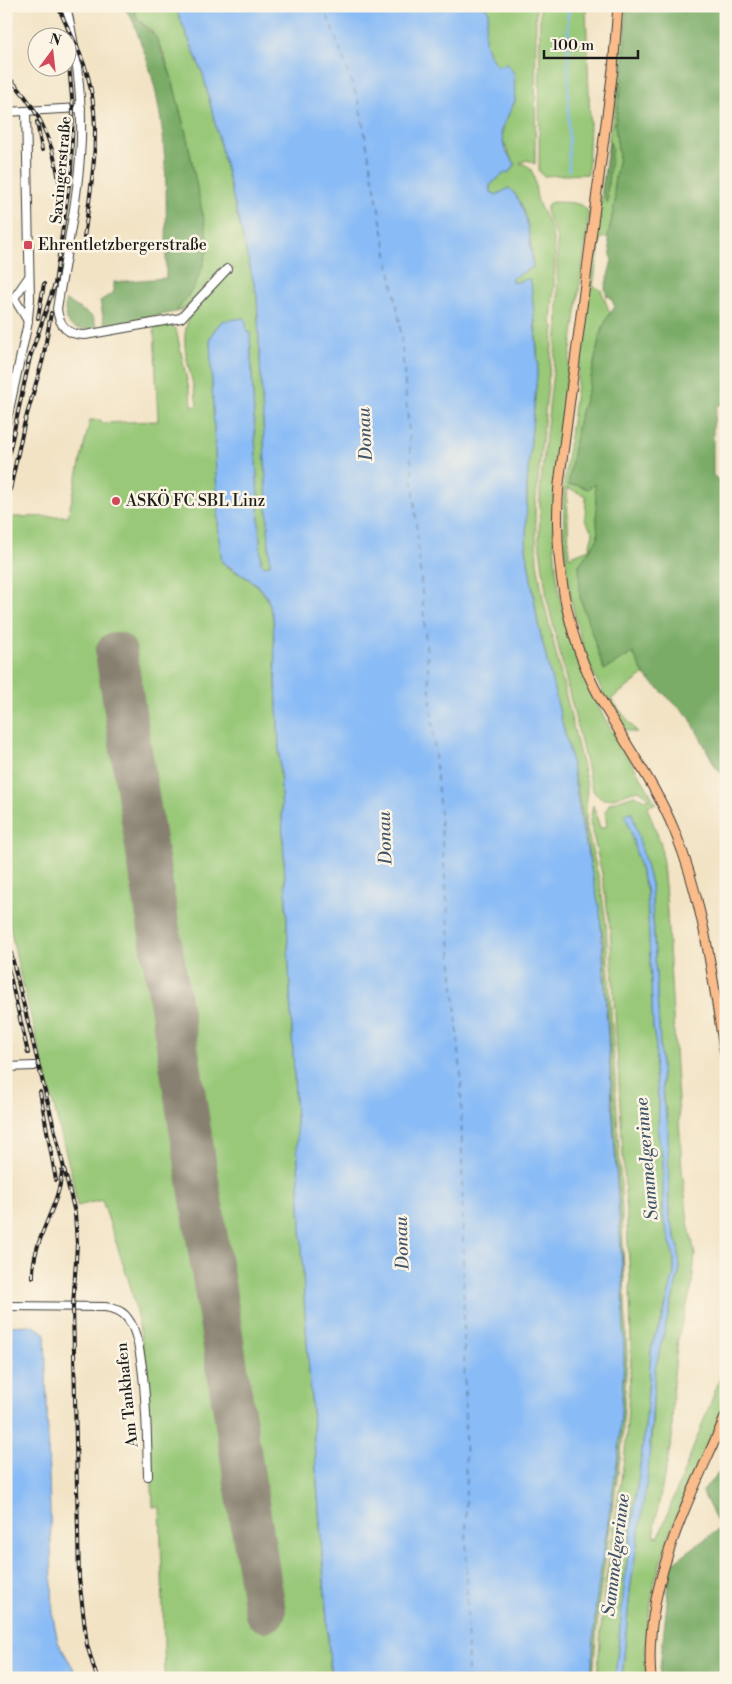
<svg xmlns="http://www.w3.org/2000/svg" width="732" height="1684" font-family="'Libre Bodoni',serif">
<rect width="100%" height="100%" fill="#fcf5e5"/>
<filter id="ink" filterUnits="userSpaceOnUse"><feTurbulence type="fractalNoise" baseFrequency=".02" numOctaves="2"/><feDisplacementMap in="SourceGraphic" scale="10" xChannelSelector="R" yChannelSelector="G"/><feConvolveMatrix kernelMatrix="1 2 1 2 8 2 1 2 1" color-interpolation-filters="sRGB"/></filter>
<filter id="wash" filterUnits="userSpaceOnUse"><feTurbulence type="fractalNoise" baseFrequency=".0096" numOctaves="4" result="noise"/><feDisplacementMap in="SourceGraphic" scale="20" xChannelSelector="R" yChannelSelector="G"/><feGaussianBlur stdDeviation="1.12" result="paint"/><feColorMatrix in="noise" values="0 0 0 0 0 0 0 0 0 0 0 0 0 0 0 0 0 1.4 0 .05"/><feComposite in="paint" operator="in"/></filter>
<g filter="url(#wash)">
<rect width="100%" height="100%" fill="#f2e3c5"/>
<!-- green -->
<g fill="#98c878" stroke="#5a724a" fill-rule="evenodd">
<path d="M133 6H175L203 74 257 296 270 565 264 566 261 563 250 333 247 332 244 318C228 320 215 321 210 339L219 540 226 566C252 582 265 583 273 617L305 1314 331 1678H165L160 1507H153L146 1372 141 1336 131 1288 102 1200 77 1206 73 1181 19 970 6 906V535L12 517 68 516 90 420H101V423L158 421 154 327 168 325 176 329 193 408 197 404C190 362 171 333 202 297 211 286 224 279 234 268L227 265 187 307 176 312 194 287 202 268 208 248 187 138 172 79 164 54 151 30 138 20Z"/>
<path d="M485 6H536L535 164 527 160 520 163C537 166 534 184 537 198 540 210 549 221 552 233 558 261 553 294 551 322L554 327 535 508 537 561 543 598 587 785 586 825 600 883 606 923 621 1185 627 1358 622 1445 599 1603 593 1678H591L596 1603 619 1449 622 1404 624 1360 622 1255 603 936 577 787 538 624 526 548 527 482 538 364 535 321 511 279 533 267C530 243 529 205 509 188L496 195 490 191V185L503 174 511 171 515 164C496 135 501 130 515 101L497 67 486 52 484 32 489 12Z"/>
<path d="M540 6H586L590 124 588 174 543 176 539 171Z"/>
<path d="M623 6H627L624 66 615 124 619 157 614 184 615 202 608 237 601 238 593 286 601 290 610 313 600 335 589 387 578 422 569 485H578L588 489 595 484 598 538 579 565 604 670 633 653 644 675 611 699 637 732C622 734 619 719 612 708 570 642 561 560 564 483L610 131 619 84 617 72ZM567 488 586 496 585 520 593 533 589 549 569 557Z"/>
<path d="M553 202C565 203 586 200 589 215 582 271 574 328 566 384 553 486 542 564 579 664 597 714 630 757 656 803L647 807 661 844 666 896 682 1169 688 1222 695 1254 692 1286 678 1339 673 1383 672 1439 654 1527 655 1537 659 1536 726 1363V1402L671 1530 655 1580 646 1634V1678H622L630 1590 651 1443 655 1369 680 1269 678 1245 669 1216 667 1114 663 1101 651 884 631 812 625 814 635 840 639 866 647 892 653 1029 656 1046 655 1075 659 1103 658 1135 663 1160V1216L674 1257V1273L662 1320 654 1338 651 1351 645 1428 625 1577 615 1678H597L604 1591 625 1453 631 1357 630 1279 610 927 602 874 590 822 593 805 600 828 607 826 605 812 610 803 634 795 645 800 650 798 639 790C621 792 604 810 592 789L547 599 539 541 540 490 558 325 557 238 546 212 548 204Z"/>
</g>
<!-- forest -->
<g fill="#7aac68" stroke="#4b6442">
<path d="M122 6H133L138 20 156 37 172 79 187 138 207 235 208 248 202 268 194 287 176 312 105 326 100 301 114 292V282L166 278C166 196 171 120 141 43 135 28 134 17 122 6Z"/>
<path d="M627 6H726V403L717 406 713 427V475L726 487V779L715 766 690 718 644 675 633 653 604 670 580 598 579 565 598 538 595 484 588 489 578 485H568L578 422 589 387 600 335 607 317 615 307 610 296 607 297 605 288 612 260 608 237 615 202 614 184 619 157 615 124 624 66Z"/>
<path d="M610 142 612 148 607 193 609 202H606L602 190Z"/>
<path d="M66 300 93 317 97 328C72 332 62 326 66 300Z"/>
<path d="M726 1465V1678H659L671 1564 720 1528 702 1491Z"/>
</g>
<!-- water -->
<g fill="#89bbf6" stroke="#526c89">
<path d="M175 6H485L489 12C483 36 482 46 497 66L507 64 514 73 515 101 501 130 505 150 515 164 511 171 503 174 490 185V191L496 195 509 188C529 205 530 243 533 267L511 279 513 283 528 279 531 281 538 364 527 482 526 548 538 624 570 754 583 831 600 911 623 1281 624 1360 619 1449 596 1603 591 1678H331L305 1314 273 617 267 597 258 585 222 562 219 540 210 339 213 332 222 321 245 318 247 332 250 333 261 563 264 566 270 565 257 296 203 74Z"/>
<path d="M632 812 651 884 663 1101 668 1123 669 1216 678 1245 680 1269 655 1369 648 1474 630 1590 622 1678H615L625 1577 645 1428 651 1351 654 1338 662 1320 674 1273V1257L663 1216V1160L658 1135 659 1103 655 1075 656 1046 653 1029 647 892C638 866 634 840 625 814Z"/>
<path d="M32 1325 45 1333 53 1617 58 1642 79 1678H6V1326Z"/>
</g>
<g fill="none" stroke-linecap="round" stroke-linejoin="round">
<!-- stream -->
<path stroke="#89bbf6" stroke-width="2" d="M568 6 569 170"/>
<!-- ferry -->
<path stroke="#425468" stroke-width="1" stroke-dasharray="6 5" stroke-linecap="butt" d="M324 6 359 103 400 323 461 1074 468 1678"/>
<!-- runway -->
<path stroke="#878070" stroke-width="42" d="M116 653 265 1611"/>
</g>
</g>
<g filter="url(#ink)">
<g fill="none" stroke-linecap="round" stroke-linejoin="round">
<!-- minor casing -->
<g stroke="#3c3a35" stroke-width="10">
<g id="minor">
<path d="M66 6C76 49 82 94 81 139 79 196 66 252 57 309 59 325 67 335 85 335L181 318 227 269"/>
<path d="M6 112 81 108"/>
<path d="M28 321 14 298 28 278"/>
<path d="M6 424 27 327 30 299 26 111"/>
<path d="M6 1067 34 1066"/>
<path d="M6 1306 105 1307C114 1308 123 1311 128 1319 147 1342 147 1443 148 1476"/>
</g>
</g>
<!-- major casing -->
<g stroke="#3c3a35" stroke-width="11">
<g id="major">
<path d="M618 6 613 69 559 484C553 557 565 635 601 700 625 744 656 785 675 832 705 905 713 983 726 1061"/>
<path d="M651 1678C643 1582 690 1500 726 1415"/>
</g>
</g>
<!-- minor -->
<use href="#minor" stroke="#fff" stroke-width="8"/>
<!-- major -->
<use href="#major" stroke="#f9bc8a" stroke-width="9"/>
<!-- rail casing -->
<g stroke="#1c1c1c" stroke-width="4">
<g id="rail">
<path d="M58 6C68 31 83 54 89 81 102 132 91 186 84 238"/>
<path d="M6 75C43 111 58 154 62 204"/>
<path d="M37 122 42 150"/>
<path d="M38 318 44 284"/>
<path d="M28 363 55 284 71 171 73 109 68 54"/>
<path d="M6 467 30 357"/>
<path d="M6 508 24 425 43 359 51 313"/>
<path d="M6 921 9 940"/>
<path d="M6 933 75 1213 77 1244 73 1307 79 1578 87 1645 97 1678"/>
<path d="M7 963 28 1053"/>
<path d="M40 1092 56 1180"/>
<path d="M33 1277C32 1239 59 1209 62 1171"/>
</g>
</g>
<!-- rail -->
<use href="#rail" stroke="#fcf5e5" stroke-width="2" stroke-dasharray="5.5" stroke-linecap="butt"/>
</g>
</g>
<!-- markers -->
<g fill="#d1495b" stroke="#fcf5e5" stroke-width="2">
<rect x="23" y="240" width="10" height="10" rx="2.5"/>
<circle cx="116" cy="501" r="5"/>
</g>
<g text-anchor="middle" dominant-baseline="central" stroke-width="5" stroke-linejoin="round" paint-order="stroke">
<!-- street labels -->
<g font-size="16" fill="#1c1c1c" stroke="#fcf5e5">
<text transform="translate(61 170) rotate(-85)">Saxingerstraße</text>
<text transform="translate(127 1395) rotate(-96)">Am Tankhafen</text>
</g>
<!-- poi labels -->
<g font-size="16" fill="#1c1c1c" stroke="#fcf5e5" text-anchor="start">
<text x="38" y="245">Ehrentletzbergerstraße</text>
<text x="126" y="501">ASKÖ FC SBL Linz</text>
</g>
<!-- water labels -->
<g font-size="18" font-style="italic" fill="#425468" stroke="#fcf5e5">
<text transform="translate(365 434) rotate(-93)">Donau</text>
<text transform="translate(385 838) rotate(-92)">Donau</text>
<text transform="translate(647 1159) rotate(-95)">Sammelgerinne</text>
<text transform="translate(402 1243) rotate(-92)">Donau</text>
<text transform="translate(616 1555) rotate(-83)">Sammelgerinne</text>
</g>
</g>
<!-- margin -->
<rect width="732" height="1684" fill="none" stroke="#fcf5e5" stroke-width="25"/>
<!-- north arrow -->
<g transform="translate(52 52) rotate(15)"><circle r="24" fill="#fcf5e5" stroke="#a29e95"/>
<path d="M0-4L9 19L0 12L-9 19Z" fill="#d1495b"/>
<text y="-8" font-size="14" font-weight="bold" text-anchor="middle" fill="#1c1c1c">N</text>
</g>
<!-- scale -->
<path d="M544 50v8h94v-8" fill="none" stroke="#1c1c1c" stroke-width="2.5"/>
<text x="552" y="50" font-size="15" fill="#1c1c1c" stroke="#fcf5e5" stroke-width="4" paint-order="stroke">100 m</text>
</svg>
